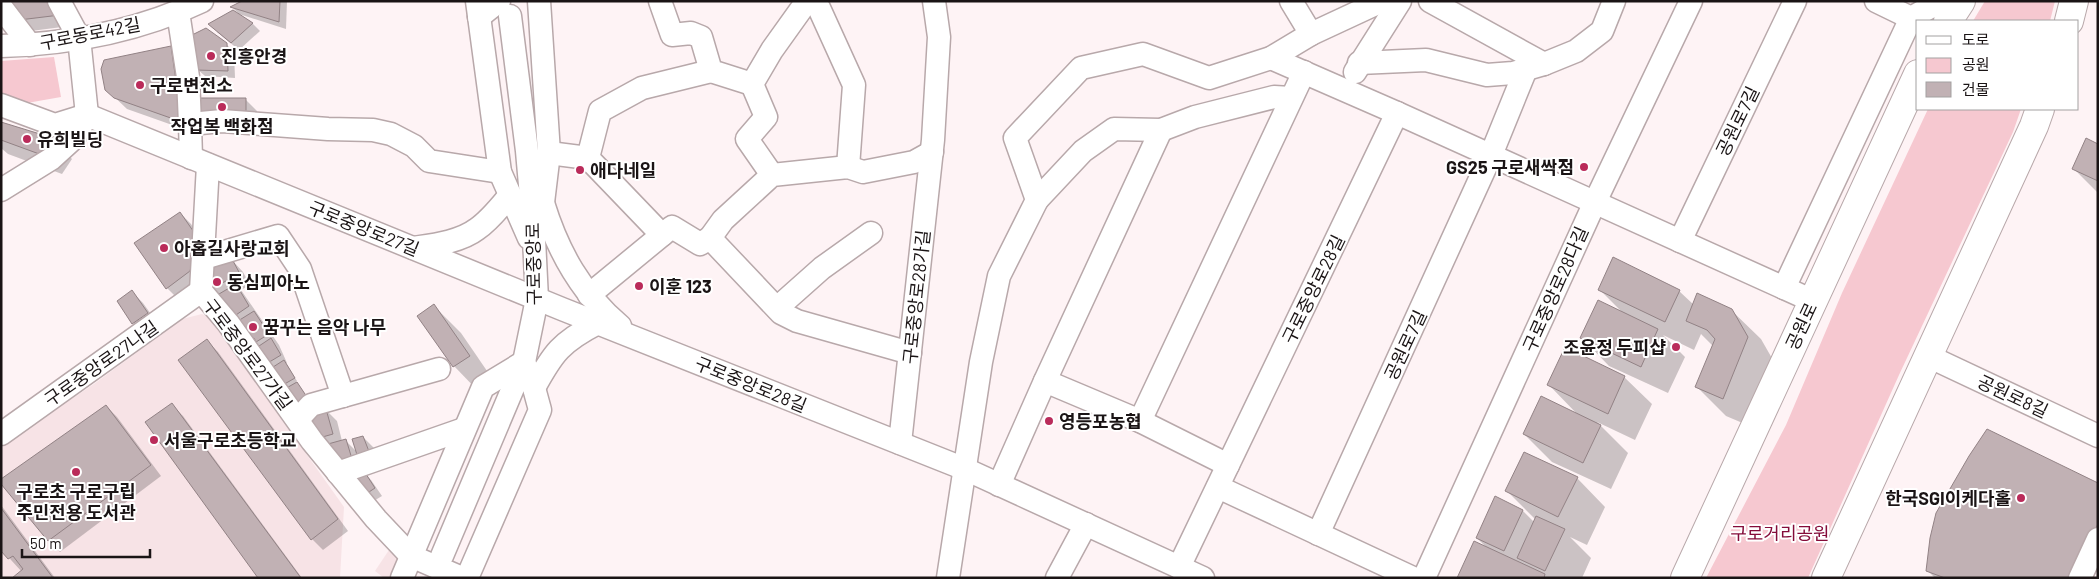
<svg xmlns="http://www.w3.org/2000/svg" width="2099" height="579" font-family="Barlow,'Noto Sans KR',sans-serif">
<rect width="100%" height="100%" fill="#fef3f5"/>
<!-- built -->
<g fill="#f7e3e6">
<path d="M202 314 209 317 344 507 340 578H1V448L23 431 94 384 182 319Z"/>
<path d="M389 550 400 559 394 578H384L375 571Z"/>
</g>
<!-- green -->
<g fill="#f6c8d0">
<path d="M1985 1H2055L2050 21H1973Z"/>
<path d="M54 57 61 97 27 103 1 95V61Z"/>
<path d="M1928 109H2021L2013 132 1899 375 1808 578H1706L1786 425 1842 293Z"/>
</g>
<!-- shadow -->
<g fill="#0003">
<path d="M55 1 70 26 31 31 20 20Z"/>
<path d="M244 1H287L286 29 239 14 232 7Z"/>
<path d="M233 11 253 24 260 31 239 50 217 32Z"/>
<path d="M226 44 234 52 235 78 205 76 197 69Z"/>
<path d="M170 47 181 58 192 132 127 109 106 89Z"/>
<path d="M246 100 257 111V127L201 118Z"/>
<path d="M1 124 52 139 72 159 62 174 8 154 1 148Z"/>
<path d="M2098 146V193L2073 168Z"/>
<path d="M180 213 191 224 208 250 204 272 178 299 167 288Z"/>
<path d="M232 260 243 272 250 285 241 290 279 345 287 363H286L297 381 296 382 311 403 296 406 222 300 211 289Z"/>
<path d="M1599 289 1679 291 1694 305 1731 310 1761 339 1777 367 1752 427 1726 416 1697 387 1713 346 1701 334 1694 350 1663 335 1685 357 1668 393 1609 366 1582 338 1623 313Z"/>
<path d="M132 292 143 303 158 324 144 334 133 323 118 302Z"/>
<path d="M434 306 461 333 496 384 481 394 454 366Z"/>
<path d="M207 341 218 352 348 531 323 550 312 539Z"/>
<path d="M1624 377 1652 404 1635 440 1597 422 1628 453 1611 489 1552 462 1524 434 1579 416 1549 385Z"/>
<path d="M172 405 183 416 302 578H260Z"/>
<path d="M106 406 117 417 161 476 60 552 49 541Z"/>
<path d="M326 410 337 421 342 441 345 440 357 452 363 437 374 448 380 465 362 470 320 438Z"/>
<path d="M364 472 371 480 382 496 372 502 364 495Z"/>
<path d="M1577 478 1605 507 1587 545 1570 537 1591 558 1582 578H1459L1487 548 1477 538 1523 511 1534 522 1536 520 1507 491Z"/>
<path d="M2098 485V569L2093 578H1935L1927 570Z"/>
<path d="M1 505 55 578H14L22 572 1 549Z"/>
</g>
<!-- building -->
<g fill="#c1b1b4" stroke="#928285">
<path d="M6 1H52L60 15 19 20Z"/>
<path d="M242 1H280L279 22 230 7Z"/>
<path d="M233 10 253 23 231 43 208 24Z"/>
<path d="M206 28 227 43 228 71 196 70 190 36Z"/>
<path d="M171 46 182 122 114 98 105 90 101 69 104 60Z"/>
<path d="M197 98H246V117L200 119Z"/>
<path d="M1 122 53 138 42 155 1 140Z"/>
<path d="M2086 138 2098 144V181L2072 169Z"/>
<path d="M180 212 198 238 188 252 193 260 190 271 166 289 134 243Z"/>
<path d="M1613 257 1680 290 1665 322 1598 290Z"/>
<path d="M232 259 240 274 210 289V265Z"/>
<path d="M236 284 249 306 233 317 219 294Z"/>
<path d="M132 290 148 313 132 324 117 301Z"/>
<path d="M1697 293 1732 309 1748 337 1723 399 1695 387 1715 339 1707 330 1686 321Z"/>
<path d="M1598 300 1658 329 1641 367 1580 338Z"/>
<path d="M434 304 470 356 453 367 417 316Z"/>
<path d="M254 311 269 334 256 342 254 338 250 340 238 321Z"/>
<path d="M271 338 281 355 266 364 256 348Z"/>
<path d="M207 339 338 519 311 540 178 360Z"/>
<path d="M1565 347 1625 376 1608 414 1547 385Z"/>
<path d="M284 360 295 378 281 386 270 369Z"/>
<path d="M297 382 309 400 292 403 283 390Z"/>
<path d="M1541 396 1601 425 1583 463 1523 434Z"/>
<path d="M172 403 301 578H258L145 422Z"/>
<path d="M106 405 151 465 48 541 1 484V479Z"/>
<path d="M326 409 333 434 319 438 304 415Z"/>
<path d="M1987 429 2098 483V524L2072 578H1945L1926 571 1930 538 1936 513 1969 456Z"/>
<path d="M363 436 370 454 358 458 352 439Z"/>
<path d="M346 439 352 459 334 461 328 444Z"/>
<path d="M1524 452 1578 477 1558 517 1505 491Z"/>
<path d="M364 471 375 488 363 496 352 478Z"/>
<path d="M1495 496 1523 510 1504 551 1476 538Z"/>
<path d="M1 508 53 578H12L23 569 13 556 8 559 1 551Z"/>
<path d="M1536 516 1565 529 1545 571 1517 558Z"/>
<path d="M1474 541 1545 574 1544 578H1457Z"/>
</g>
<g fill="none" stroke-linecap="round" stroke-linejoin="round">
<!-- minor casing -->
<g stroke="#b8a8aa" stroke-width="25">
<g id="minor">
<path d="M477 1 500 172 529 238"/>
<path d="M539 1 549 153 542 211"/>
<path d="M660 1 672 35 691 33 701 37 711 71 752 84"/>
<path d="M810 1 819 8 854 85 848 167"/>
<path d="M1291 1 1311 34"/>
<path d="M1430 1 1544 64"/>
<path d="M1876 1 1911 18"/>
<path d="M1 7 30 45"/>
<path d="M178 12 188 77 190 124"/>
<path d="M479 17 499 1"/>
<path d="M1 46C70 44 139 31 202 1"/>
<path d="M1271 58 1397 113 1813 301"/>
<path d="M1359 63 1426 60 1487 75 1513 73 1544 64 1576 51 1602 31 1614 1"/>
<path d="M711 71 642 88 600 111 588 158 662 235 672 227 700 244 710 238 781 313 797 321 910 353"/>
<path d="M1355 72 1400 1"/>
<path d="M1 105 55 125 87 115 562 309 965 469 1203 578"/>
<path d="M549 153 588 158"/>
<path d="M191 158 190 124 222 121 328 129 373 130 391 134 414 146 429 161 500 172"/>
<path d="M208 165 201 291 228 323 312 441 376 519 411 556 462 578"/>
<path d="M772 175 747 139 766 117 752 84 772 50 807 1"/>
<path d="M1 190 51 159 74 138 87 115 79 38 59 1"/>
<path d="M1037 200 1083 151 1114 129 1161 130 1195 117 1274 97 1291 98"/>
<path d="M543 203C558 252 581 293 620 326"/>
<path d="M710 238 723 220 772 175 848 167 863 172 914 162 932 152"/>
<path d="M1680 241 1795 1"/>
<path d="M413 248C433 245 460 242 477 229 490 220 500 207 510 195"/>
<path d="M204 258 278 236 300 269 343 396"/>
<path d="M1784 288 1911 18 1941 1"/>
<path d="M589 295 662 235"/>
<path d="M777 308 822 268 871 233"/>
<path d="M1928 356 2098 436"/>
<path d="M1045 381 1140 421 1228 465"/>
<path d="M534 388C553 353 561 342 598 323"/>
<path d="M298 419 311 405 439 369"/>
<path d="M1140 421 1304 72"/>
<path d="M1 434 201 291"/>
<path d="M900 443 933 140 939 37 934 1"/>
<path d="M338 473 464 429"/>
<path d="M999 485 1045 381 1161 130"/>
<path d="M1218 487 1413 578"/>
<path d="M1318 534 1491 155 1526 69"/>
<path d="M442 556 524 362 537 299 533 219 527 151 510 16"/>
<path d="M1179 567 1397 113"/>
<path d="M402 578 483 387 524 362 534 388 540 410 467 578"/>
<path d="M948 578 981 362 999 276 1037 200 1015 138 1081 68 1143 54 1209 78 1271 58 1311 34 1382 1"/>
<path d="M1057 578 1086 524"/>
<path d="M1424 578 1595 202 1691 1"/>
<path d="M2080 578 2098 539"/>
</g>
</g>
<!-- major casing -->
<g stroke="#b8a8aa" stroke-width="30">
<g id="major">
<path d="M1948 21 1961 1"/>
<path d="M2069 21 2074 1"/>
<path d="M1685 578 1918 74"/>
<path d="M1826 578 2034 126 2040 109"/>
</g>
</g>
<!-- minor -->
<use href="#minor" stroke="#fff" stroke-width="22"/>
<!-- major -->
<use href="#major" stroke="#fff" stroke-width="28"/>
</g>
<!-- markers -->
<g fill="#ba2b5a" stroke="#fff" stroke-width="2">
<circle cx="211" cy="56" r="5"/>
<circle cx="140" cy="85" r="5"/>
<circle cx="222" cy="107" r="5"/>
<circle cx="27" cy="139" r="5"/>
<circle cx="1584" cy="167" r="5"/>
<circle cx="580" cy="170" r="5"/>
<circle cx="164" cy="248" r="5"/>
<circle cx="217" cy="282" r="5"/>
<circle cx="639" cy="286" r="5"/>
<circle cx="253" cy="327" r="5"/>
<circle cx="1676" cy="347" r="5"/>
<circle cx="1049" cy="421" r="5"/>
<circle cx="154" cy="440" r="5"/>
<circle cx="76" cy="472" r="5"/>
<circle cx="2021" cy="498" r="5"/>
</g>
<g text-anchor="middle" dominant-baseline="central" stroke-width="4" stroke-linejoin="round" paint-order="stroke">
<!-- street labels -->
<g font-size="18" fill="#1a1415" stroke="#fff">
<text transform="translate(90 33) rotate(-11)">구로동로42길</text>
<text transform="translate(1737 121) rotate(-64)">공원로7길</text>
<text transform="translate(364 228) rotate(22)">구로중앙로27길</text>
<text transform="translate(533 264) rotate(-91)">구로중앙로</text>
<text transform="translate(1313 289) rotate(-64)">구로중앙로28길</text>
<text transform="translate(1555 289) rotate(-66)">구로중앙로28다길</text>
<text transform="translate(916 297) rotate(-84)">구로중앙로28가길</text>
<text transform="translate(1801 326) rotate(-65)">공원로</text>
<text transform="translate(1405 345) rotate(-65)">공원로7길</text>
<text transform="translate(248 354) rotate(53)">구로중앙로27가길</text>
<text transform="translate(101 363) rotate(-35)">구로중앙로27나길</text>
<text transform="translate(751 384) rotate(22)">구로중앙로28길</text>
<text transform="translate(2013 396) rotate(25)">공원로8길</text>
</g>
<!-- poi labels -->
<g font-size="18" font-weight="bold" fill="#1a1415" stroke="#fff" text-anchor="start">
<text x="221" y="56">진흥안경</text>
<text x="150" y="85">구로변전소</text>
<text x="222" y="126" text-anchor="middle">작업복 백화점</text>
<text x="37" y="139">유희빌딩</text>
<text x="1574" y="167" text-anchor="end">GS25 구로새싹점</text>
<text x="590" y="170">애다네일</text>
<text x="174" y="248">아홉길사랑교회</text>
<text x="227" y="282">동심피아노</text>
<text x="649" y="286">이훈 123</text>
<text x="263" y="327">꿈꾸는 음악 나무</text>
<text x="1666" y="347" text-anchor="end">조윤정 두피샵</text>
<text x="1059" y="421">영등포농협</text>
<text x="164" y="440">서울구로초등학교</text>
<text x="76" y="491" text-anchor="middle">구로초 구로구립<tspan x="76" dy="21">주민전용 도서관</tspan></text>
<text x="2011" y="498" text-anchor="end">한국SGI이케다홀</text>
</g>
<!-- park labels -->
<g font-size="18" fill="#840c3a" stroke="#fff">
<text x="1780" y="533">구로거리공원</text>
</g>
</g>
<!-- border -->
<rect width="2099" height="579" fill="none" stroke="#1a1415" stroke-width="5"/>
<!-- legend -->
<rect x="1916" y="20" width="162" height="90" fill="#ffffff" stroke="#a3a1a1"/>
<rect x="1926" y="36" width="25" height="8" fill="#ffffff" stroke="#a3a1a1"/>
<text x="1962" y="45" font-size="15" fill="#1a1415">도로</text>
<rect x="1926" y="58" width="25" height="15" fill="#f6c8d0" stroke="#a3a1a1"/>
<text x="1962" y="70" font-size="15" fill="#1a1415">공원</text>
<rect x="1926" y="82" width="25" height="15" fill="#c1b1b4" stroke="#a3a1a1"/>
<text x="1962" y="95" font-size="15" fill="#1a1415">건물</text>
<!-- scale -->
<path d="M22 549v8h128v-8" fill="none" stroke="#1a1415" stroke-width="2.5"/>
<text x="30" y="549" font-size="15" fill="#1a1415" stroke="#ffffff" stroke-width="4" paint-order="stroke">50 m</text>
</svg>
